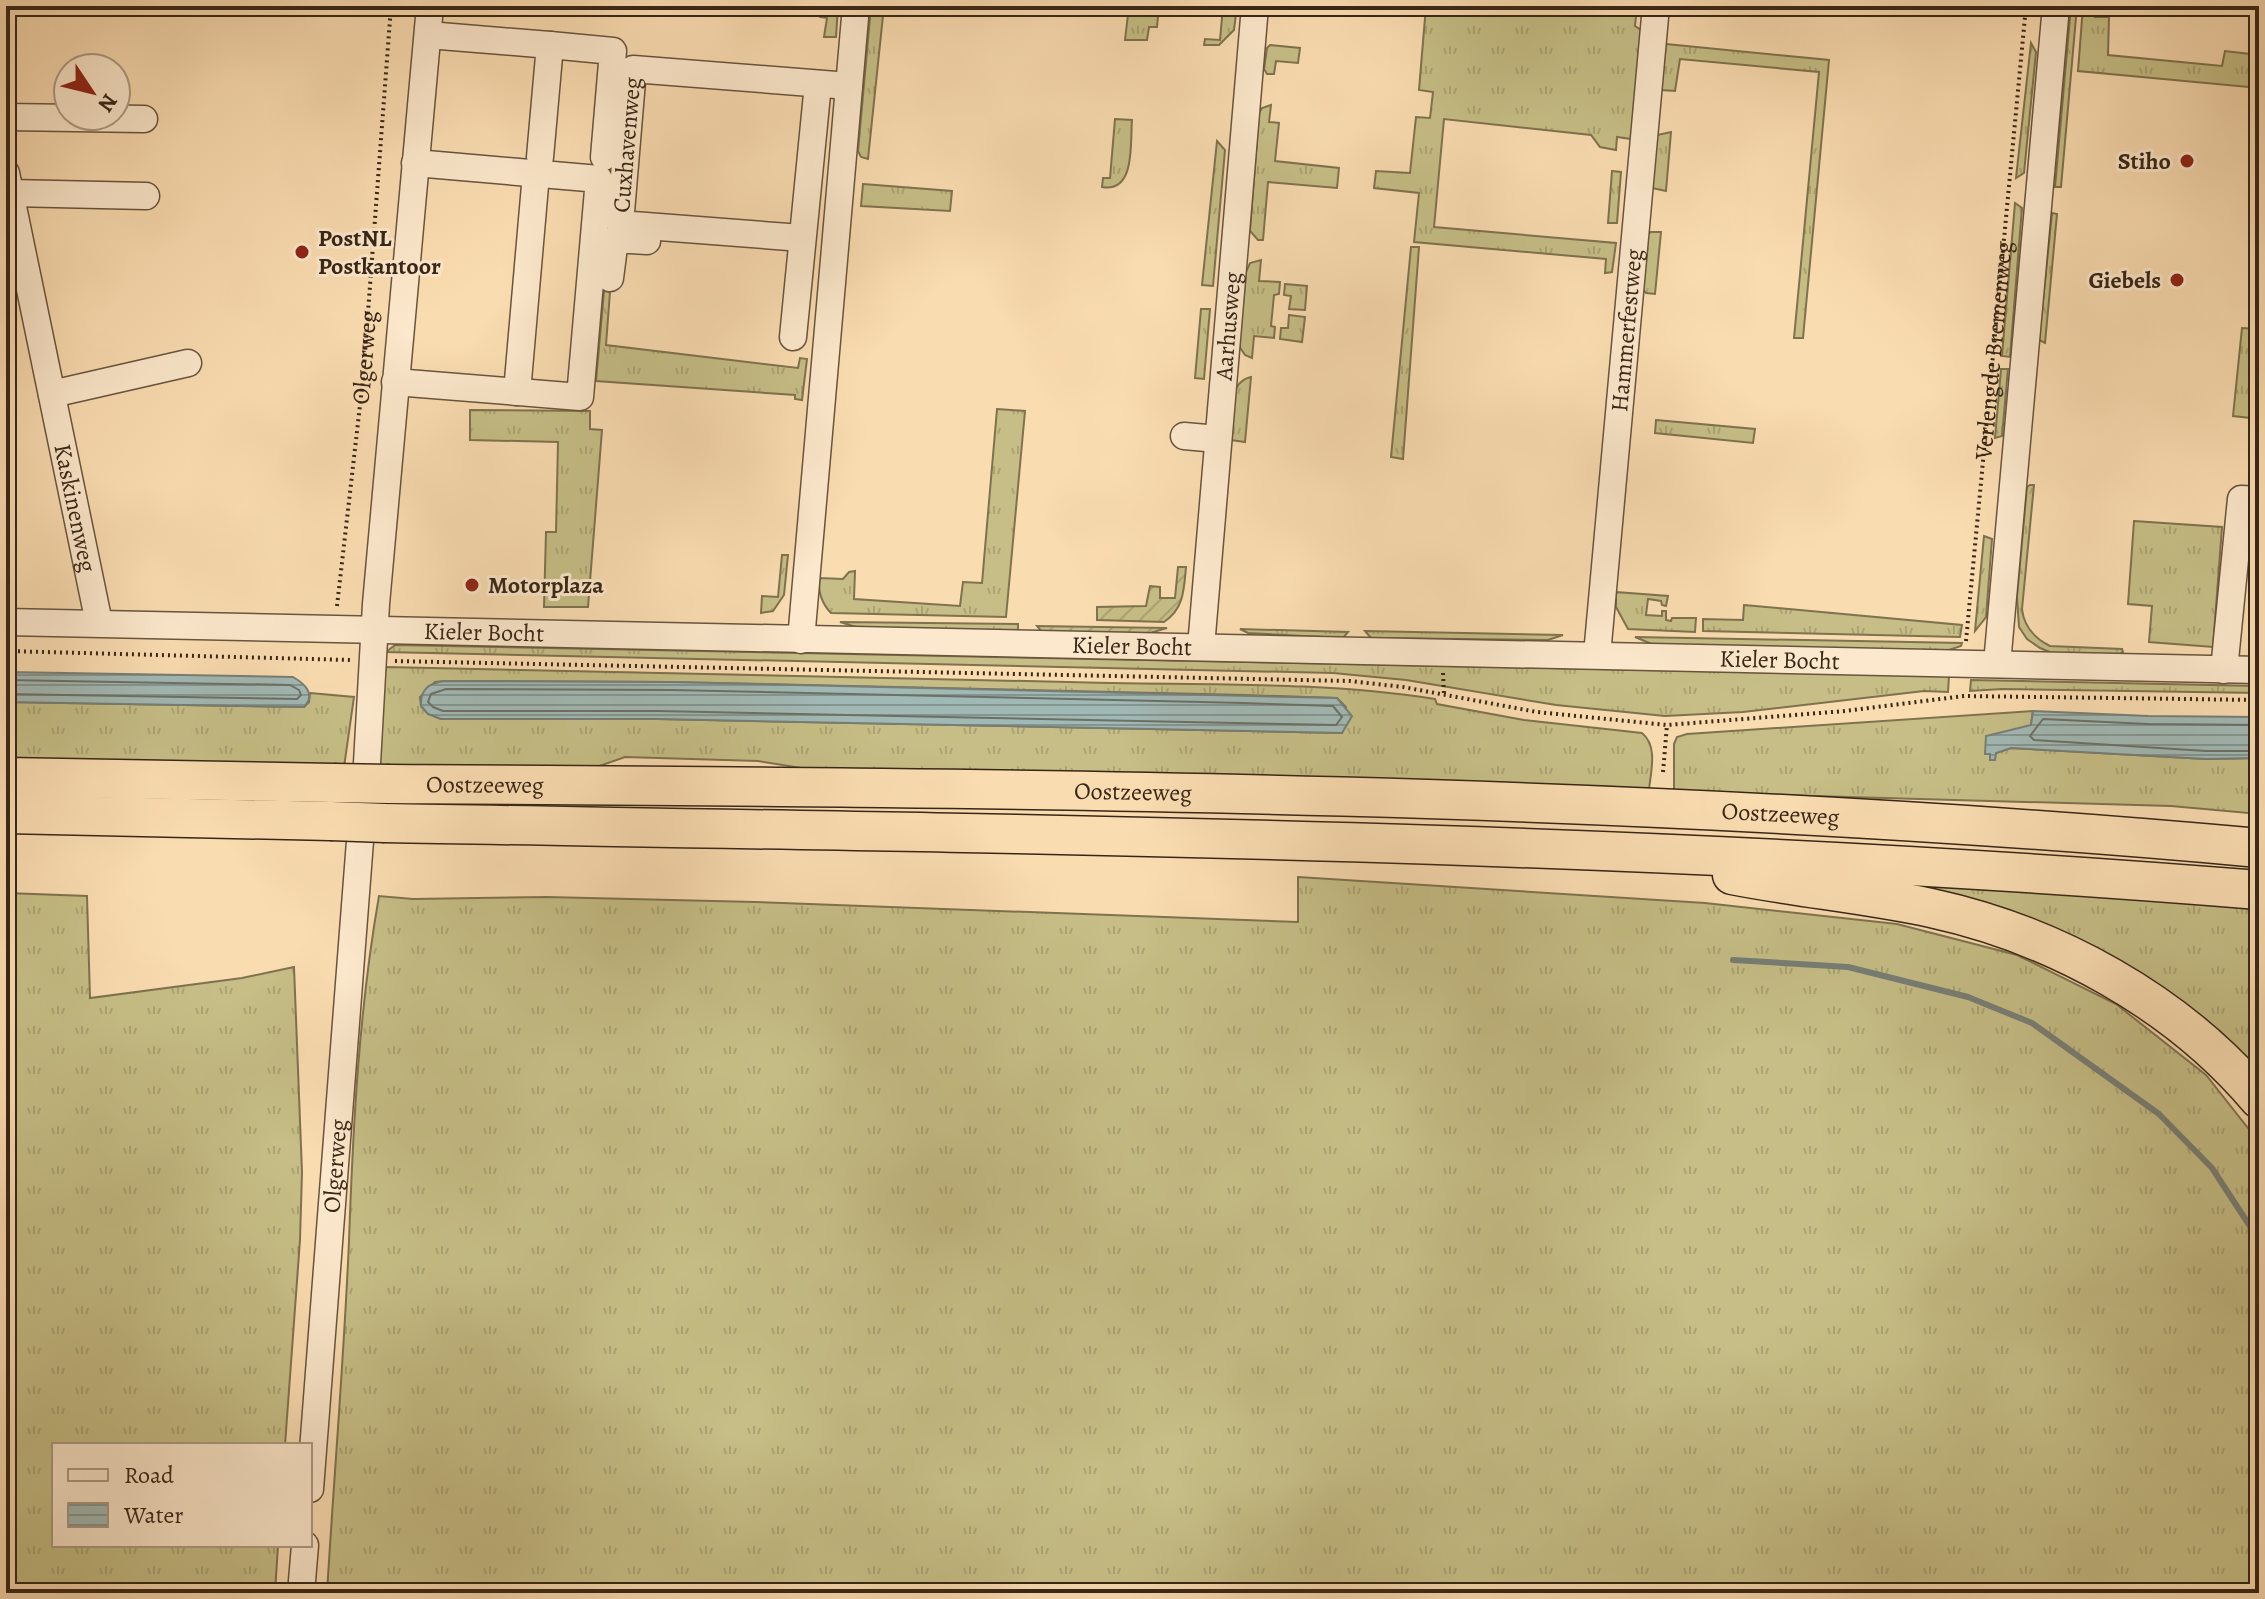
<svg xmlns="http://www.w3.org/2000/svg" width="2265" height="1599" font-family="Alegreya,serif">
<defs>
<pattern id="grass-tufts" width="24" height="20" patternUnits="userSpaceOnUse" patternTransform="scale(2)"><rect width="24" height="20" fill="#c6be86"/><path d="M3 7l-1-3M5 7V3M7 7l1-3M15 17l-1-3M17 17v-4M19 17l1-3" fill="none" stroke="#aba373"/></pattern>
<pattern id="garden-furrows" width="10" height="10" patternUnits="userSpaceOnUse" patternTransform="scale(2)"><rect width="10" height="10" fill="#c6be86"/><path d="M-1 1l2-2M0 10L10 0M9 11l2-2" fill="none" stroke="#aba373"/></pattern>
<pattern id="water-rules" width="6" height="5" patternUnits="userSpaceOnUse" patternTransform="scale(2)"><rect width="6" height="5" fill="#a1b9b5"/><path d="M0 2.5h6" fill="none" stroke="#849692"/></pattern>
</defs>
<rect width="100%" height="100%" fill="#fadcb1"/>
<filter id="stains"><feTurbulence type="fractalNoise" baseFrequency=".0025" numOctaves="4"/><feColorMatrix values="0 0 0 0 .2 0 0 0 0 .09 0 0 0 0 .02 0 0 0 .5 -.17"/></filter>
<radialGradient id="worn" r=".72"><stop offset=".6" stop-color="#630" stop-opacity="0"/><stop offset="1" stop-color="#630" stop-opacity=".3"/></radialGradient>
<!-- grass -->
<g fill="url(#grass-tufts)" stroke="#7f724e" stroke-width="2" fill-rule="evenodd">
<path d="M821 6H838L836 37H824L827 18 820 17Z"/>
<path d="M871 6H884L868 159 861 157 858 151Z"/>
<path d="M1129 6H1159L1157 27H1149L1147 40H1125Z"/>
<path d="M1223 6H1237L1234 30 1219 45H1204L1205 39 1220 40Z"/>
<path d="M1426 6H1637L1635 26 1641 30 1631 139 1617 137 1616 150 1600 147 1591 135 1444 119 1434 227 1616 243 1612 272 1605 273 1606 259 1414 242 1419 193 1374 188 1376 171 1410 173 1416 117 1430 118 1433 92 1419 90Z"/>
<path d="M2071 6H2077L2061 187H2055Z"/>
<path d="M2083 6H2096L2095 17H2109L2108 55 2222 66 2225 51 2259 55V88L2078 71Z"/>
<path d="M2031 43 2036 52 2024 173 2016 178Z"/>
<path d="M1666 44 1829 60 1803 338H1794L1819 72 1680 59 1675 91 1661 90Z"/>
<path d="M1270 45 1300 48 1298 63 1276 61 1274 74H1267L1264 69 1267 48Z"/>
<path d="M1271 105 1269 122 1279 123 1275 161 1339 168 1337 188 1268 182 1263 240H1258L1250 231 1259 113 1262 108Z"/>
<path d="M1115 119 1132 120C1130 142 1136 193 1102 187L1103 178H1110Z"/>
<path d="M2259 127V241L2249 242Z"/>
<path d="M1671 132 1666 191 1652 188 1657 135Z"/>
<path d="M1217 141 1225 150 1213 286 1202 285Z"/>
<path d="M1612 171 1621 172 1617 223H1608Z"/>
<path d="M863 184 952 191 950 211 861 206Z"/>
<path d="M2015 203 2022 208 2010 357 2002 356Z"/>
<path d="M2052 213 2057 214 2045 343 2039 340Z"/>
<path d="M1651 232H1661L1655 294 1646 293 1643 289 1647 235Z"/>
<path d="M1411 247H1419L1403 459 1391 457Z"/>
<path d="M1261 260 1259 281 1280 282 1279 294 1274 295 1271 326 1275 327 1274 338 1254 336 1252 358 1245 355 1239 346 1246 272 1250 263Z"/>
<path d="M1285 284 1307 286 1305 310 1289 309 1291 296 1284 295Z"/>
<path d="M604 291 610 292 606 345 798 368 800 358 807 359 802 400 795 399V395L596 381Z"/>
<path d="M1201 309H1210L1204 379 1195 378Z"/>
<path d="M1289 315 1305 317 1302 342 1280 339 1281 328H1288Z"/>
<path d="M2242 328 2259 329V419L2233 416Z"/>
<path d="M2001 369H2008L2002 436 1995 438Z"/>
<path d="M1251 377 1245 442 1230 440C1232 420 1226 382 1251 377Z"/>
<path d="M997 409 1025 411 1006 617 831 613C822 604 817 590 820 578L843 579 849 572 855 571 854 599 960 606 963 582 982 583Z"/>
<path d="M470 410 590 411V429L602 430 588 607H544L546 532H556L558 442 470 440Z"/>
<path d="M1656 420 1755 429 1753 443 1655 433Z"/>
<path d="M2030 485H2034L2022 609C2024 627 2034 638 2050 646L2122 649 2123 652 2117 656 2052 653 2040 648 2027 639 2019 627 2017 597 2027 487Z"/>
<path d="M2134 521 2222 527 2213 647 2149 642 2152 606 2128 604Z"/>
<path d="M1984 536 1992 539 1986 617 1975 631Z"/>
<path d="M782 555H788L784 595 773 611 761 613 762 596 778 597Z"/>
<path d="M1616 592 1668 596 1666 606 1662 605 1661 601 1648 599 1646 615 1662 616V611H1666V620L1671 621 1672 618H1696L1695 632 1628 629 1616 607Z"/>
<path d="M1744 605 1962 625 1960 637 1703 631V619L1743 620Z"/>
<path d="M840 622 1018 624V632L859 628Z"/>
<path d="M1240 629 1348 632 1343 638 1248 633Z"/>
<path d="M1365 631 1563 635 1548 640 1371 638Z"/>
<path d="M1635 637 1962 643 1961 646 1943 652 1654 645Z"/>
<path d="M395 645 1949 676 1948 692 1924 691 1743 712 1665 716 1556 705 1406 680 1333 673 386 652Z"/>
<path d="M386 667C613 671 840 676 1068 682 1191 686 1313 680 1435 699L1437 704 1524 720 1642 733C1658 746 1651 771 1649 789L838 774 758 761 625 757 588 770 379 765 381 697ZM445 681 671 682 1245 695 1337 698 1346 707 1342 733 658 719H441L428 714 421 706 420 697 435 682Z"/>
<path d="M1971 680 2259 686V693L2002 689 1970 691Z"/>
<path d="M310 693 354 697 344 767 6 759V702L304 707 309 702Z"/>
<path d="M2033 711 2031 725 1985 754 1996 753 2011 748 2206 759 2259 758V814L2171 806 1674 792V744L1677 737 1687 734Z"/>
<path d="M1869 876 2230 905 2259 911V1077L2231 1048Z"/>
<path d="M1298 877 1705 903 1897 924 2017 955 2116 1004 2206 1075 2259 1142V1593H327C334 1476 344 1358 349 1241 353 1126 359 1010 379 896L413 899 547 897 755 902 1298 922Z"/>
<path d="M6 893 87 896 90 998 242 978 294 967 302 1172 300 1240 285 1445H54V1545H278L275 1593H6Z"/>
</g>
<!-- garden -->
<g fill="url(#garden-furrows)" stroke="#7f724e" stroke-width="2">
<path d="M1178 567H1186C1184 589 1184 609 1164 622L1097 620V607L1146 606 1150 586 1160 587V598H1175Z"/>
<path d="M1037 626 1167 628 1150 633 1042 632Z"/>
</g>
<!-- water -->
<g fill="url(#water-rules)" stroke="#777e76" stroke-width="2">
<path d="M6 672 293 677C305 684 316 694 304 707L6 702Z"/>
<path d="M445 681 671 682 1337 698 1352 716 1342 733 658 719H441L428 714 421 706C420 689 429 683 445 681Z"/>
<path d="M2033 711 2148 716 2259 717V758L2206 759 2011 748 1996 753 1995 760H1990V754H1985L1986 736 2031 725Z"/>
</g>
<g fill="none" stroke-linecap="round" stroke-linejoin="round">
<!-- shore -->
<g stroke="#6c7066" stroke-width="2">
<path d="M6 680 290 685 299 690 301 695 297 699 6 694"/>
<path d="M446 689 671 690 1244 703 1333 706 1342 717 1336 725 659 711H443L433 707 428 702 431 694Z"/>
<path d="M2259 725 2148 724 2043 719 2030 736 2034 740 2206 751H2259"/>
</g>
<!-- stream -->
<path stroke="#777e76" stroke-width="6" d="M1733 960 1848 967 1968 997 2032 1023 2159 1114 2212 1168 2259 1240"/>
<!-- minor casing -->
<g stroke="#68543e" stroke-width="29">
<g id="minor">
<path d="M428 35 550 45 540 157"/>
<path d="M550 45 613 51 604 157"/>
<path d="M6 117 144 119"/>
<path id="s3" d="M6 173 99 623"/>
<path d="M10 193 146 196"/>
<path id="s4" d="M802 238 620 224 633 69 849 86"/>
<path d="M610 278 615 239 647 241"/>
<path d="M793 337 818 84"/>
<path d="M395 382 580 397 599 179 415 163"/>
<path d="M517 392 536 174"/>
<path d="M52 394 188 363"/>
<path d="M1184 436 1218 439"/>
<path id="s5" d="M6 622 2259 670"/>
<path d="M801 640 856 6"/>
<path id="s6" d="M1201 647 1255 6"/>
<path id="s7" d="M1597 655 1656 6"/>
<path d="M1997 664 2056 6"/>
<path d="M2224 670 2241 499 2259 500"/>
<path d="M367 763 376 604 430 6"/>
<path id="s8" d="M310 1489 360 841"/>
<path d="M301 1593 305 1545"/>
</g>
</g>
<!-- highway casing -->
<g stroke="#382617" stroke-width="41">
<g id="highway">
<path d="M6 777 334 783"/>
<path id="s9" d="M389 784C1013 788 1638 791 2259 848"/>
<path d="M6 814 331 821"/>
<path d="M385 823C1011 834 1636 839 2259 890"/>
<path d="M1732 875C1798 888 1866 894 1931 908 2055 935 2177 1002 2259 1099"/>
</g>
</g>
<!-- path -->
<g stroke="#382617" stroke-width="4" stroke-dasharray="2 4" stroke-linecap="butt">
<path id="s1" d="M337 606 363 379 391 6"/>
<path id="s2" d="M1966 641 2026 6"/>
<path d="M6 651 350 660"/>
<path d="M395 661 1350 681 1403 687 1537 712 1667 725 1845 711 1964 696 2259 700"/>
<path d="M1443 673 1444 694"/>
<path d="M1663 772 1667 725"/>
</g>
<!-- minor -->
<use href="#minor" stroke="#fce8cc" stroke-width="26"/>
<!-- highway -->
<use href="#highway" stroke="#fadcb1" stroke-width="38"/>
<!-- highway-bridge casing -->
<g stroke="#382617" stroke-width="41" stroke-linecap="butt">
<g id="highway-bridge">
<path d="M334 783 389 784"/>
<path d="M331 821 385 823"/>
</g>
</g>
<!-- highway-bridge -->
<use href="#highway-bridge" stroke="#fadcb1" stroke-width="38"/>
</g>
<!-- markers -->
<g fill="#8f2418" stroke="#fce8cc" stroke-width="3">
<circle cx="2187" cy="161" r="8"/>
<circle cx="302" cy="252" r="8"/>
<circle cx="2177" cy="280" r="8"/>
<circle cx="472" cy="585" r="8"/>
</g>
<g text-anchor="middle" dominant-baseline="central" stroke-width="6" stroke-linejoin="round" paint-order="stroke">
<!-- street labels -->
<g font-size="24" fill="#382617" stroke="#fce8cc">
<text stroke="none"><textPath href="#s4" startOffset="262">Cuxhavenweg</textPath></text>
<text stroke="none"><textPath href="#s6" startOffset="322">Aarhusweg</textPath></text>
<text stroke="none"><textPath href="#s7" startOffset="326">Hammerfestweg</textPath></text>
<text stroke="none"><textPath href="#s2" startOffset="292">Verlengde Bremenweg</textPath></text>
<text stroke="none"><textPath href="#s1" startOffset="250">Olgerweg</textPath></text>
<text stroke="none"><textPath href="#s3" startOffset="342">Kaskinenweg</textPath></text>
<text stroke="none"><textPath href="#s5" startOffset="478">Kieler Bocht</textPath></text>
<text stroke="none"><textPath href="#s5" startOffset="1126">Kieler Bocht</textPath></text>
<text stroke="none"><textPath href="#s5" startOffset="1774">Kieler Bocht</textPath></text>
<text stroke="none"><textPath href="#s9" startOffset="96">Oostzeeweg</textPath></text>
<text stroke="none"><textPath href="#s9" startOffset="744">Oostzeeweg</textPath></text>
<text stroke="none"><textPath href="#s9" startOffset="1392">Oostzeeweg</textPath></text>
<text stroke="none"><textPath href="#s8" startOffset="324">Olgerweg</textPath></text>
</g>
<!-- poi labels -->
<g font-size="24" font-weight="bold" fill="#382617" stroke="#fce8cc" text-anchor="end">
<text x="2171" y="161">Stiho</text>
<text x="318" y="238" text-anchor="start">PostNL<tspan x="318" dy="28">Postkantoor</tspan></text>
<text x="2161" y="280">Giebels</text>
<text x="488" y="585" text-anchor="start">Motorplaza</text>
</g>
</g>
<!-- margin -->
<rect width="2265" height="1599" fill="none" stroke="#fadcb1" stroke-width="32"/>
<rect x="8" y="8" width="2249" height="1583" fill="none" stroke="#382617" stroke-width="4"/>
<rect x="16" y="16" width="2233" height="1567" fill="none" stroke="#382617" stroke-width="2"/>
<!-- legend -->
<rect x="52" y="1443" width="260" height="104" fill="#fce8cc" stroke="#ae9a84" stroke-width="2"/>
<rect x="68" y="1469" width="40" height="12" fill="#fce8cc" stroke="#ae9a84" stroke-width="2"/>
<text x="124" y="1483" font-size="24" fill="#382617">Road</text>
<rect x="68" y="1503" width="40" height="24" fill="url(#water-rules)" stroke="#ae9a84" stroke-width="2"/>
<text x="124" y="1523" font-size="24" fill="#382617">Water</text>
<!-- north arrow -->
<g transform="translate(92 92) rotate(125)"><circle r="38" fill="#fce8cc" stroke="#ae9a84" stroke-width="2"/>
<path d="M0-6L14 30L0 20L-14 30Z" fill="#8f2418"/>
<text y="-12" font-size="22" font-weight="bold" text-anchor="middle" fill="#382617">N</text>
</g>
<rect width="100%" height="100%" filter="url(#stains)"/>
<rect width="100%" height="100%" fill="url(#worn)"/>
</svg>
